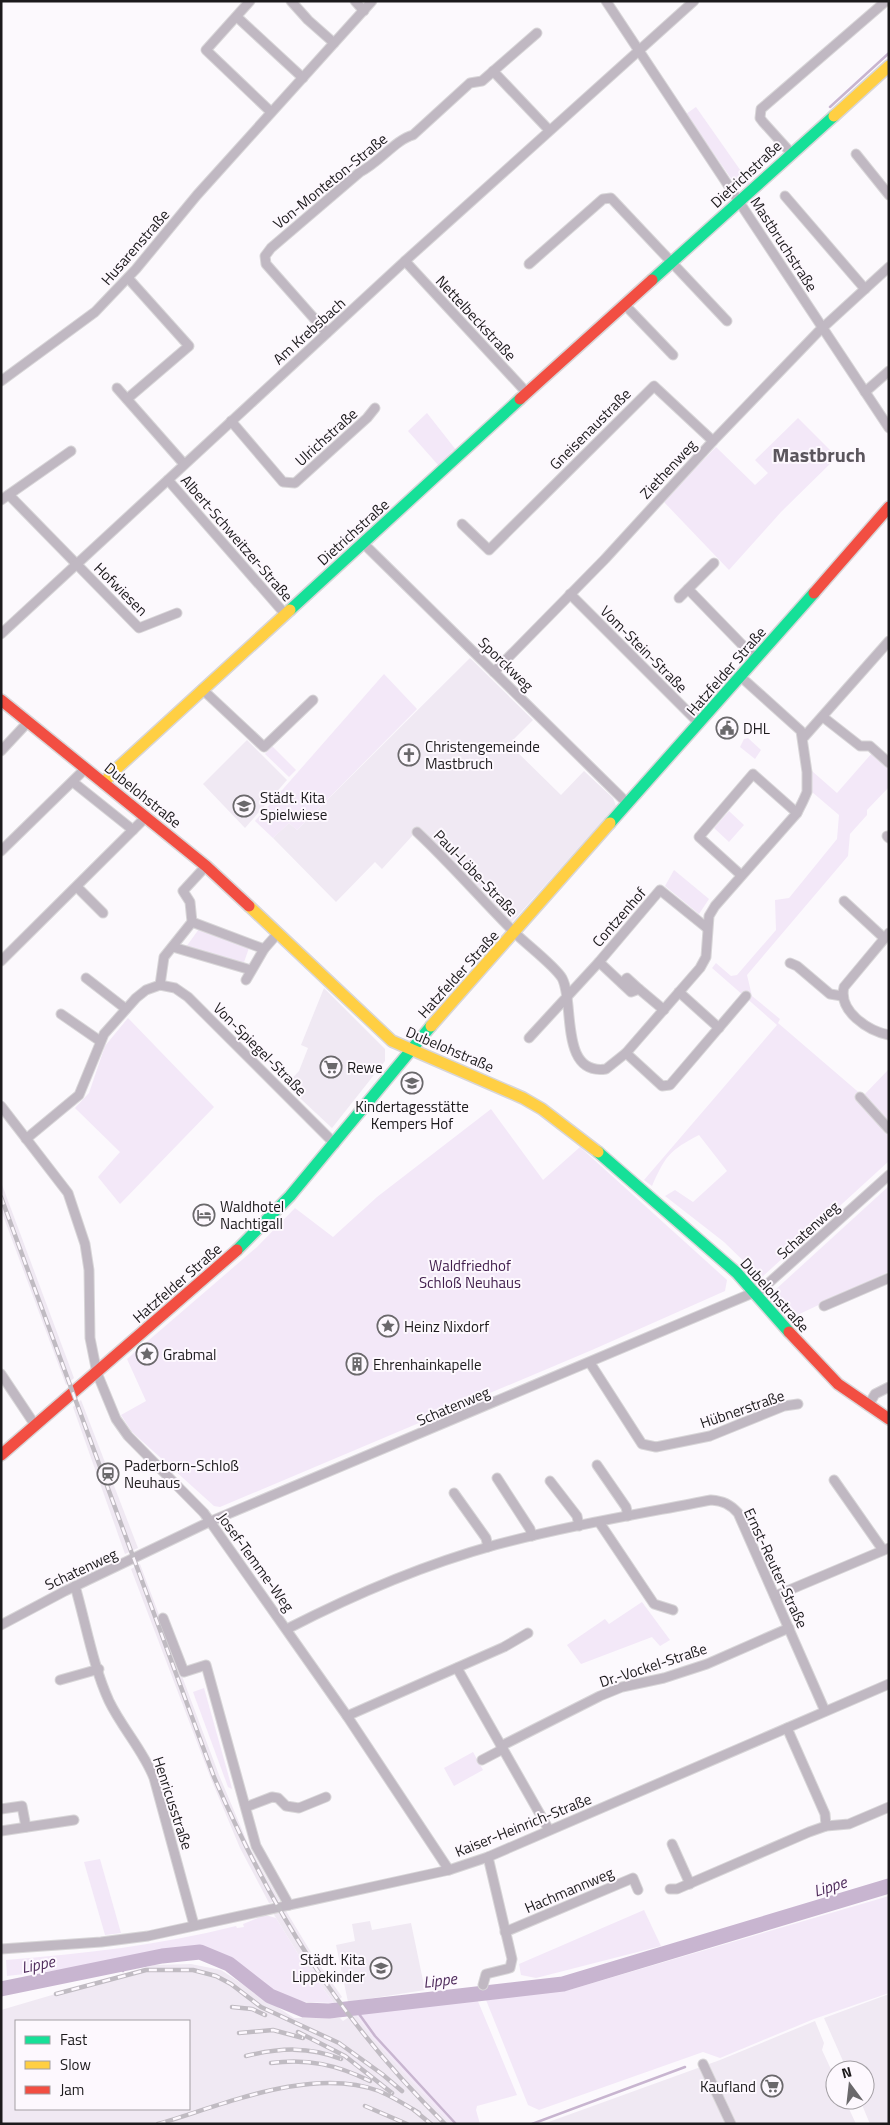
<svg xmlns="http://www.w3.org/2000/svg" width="890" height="2125" font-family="'Titillium Web',sans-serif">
<rect width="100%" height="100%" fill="#fcf9fd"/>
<!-- built -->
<g fill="#f0e9f3" fill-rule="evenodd">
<path d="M470 658 533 720 509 744 561 795 584 771 613 798 616 806 506 929 434 853 413 835 382 869 375 862 336 902 273 838 289 823 297 830Z"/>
<path d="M247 740 287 780 245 828 203 784Z"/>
<path d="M324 988 385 1049V1061L332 1128 286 1085 299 1071 308 1048 301 1045Z"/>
<path d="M1 1182 74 1378 66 1385 1 1210Z"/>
<path d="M81 1400 138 1548 125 1554 73 1407Z"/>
<path d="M140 1564 219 1775 248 1844 280 1901 269 1903 240 1848 211 1779 131 1569Z"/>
<path d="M286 1911 312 1954 342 1997 334 2003 300 1957 273 1913Z"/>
<path d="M370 1921 372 1930 411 1923 425 1990 348 2002 336 1945 355 1941 352 1924Z"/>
<path d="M191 1964 221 1970 294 2018H340L343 2021 355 2013 373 2038 451 2124H1V2010L154 1965ZM16 2021H189V2109H16Z"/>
<path d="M889 1994V2124H870L860 2100H865V2070H847L824 2018Z"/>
<path d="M815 2021 824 2043 822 2050 835 2078V2100H845L856 2124H543L720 2060Z"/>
</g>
<!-- green -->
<g fill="#f3e8f8">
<path d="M696 107 750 184 737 187 686 114Z"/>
<path d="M427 413 456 450 452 451 439 466 408 431Z"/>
<path d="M798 418 837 457 781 512 729 570 663 501 716 447 755 485 768 473 755 460Z"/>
<path d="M384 674 417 709 297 830 289 823 273 838 255 821Z"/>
<path d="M748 738 761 750 755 759 740 747 744 739Z"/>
<path d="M272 746 296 770 289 777 265 754Z"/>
<path d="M872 753 889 768V787L867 810V815L850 834 848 856 747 975 752 996 780 1019 778 1023 863 1096 889 1069V1161L761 1278 724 1242 665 1196 675 1190 693 1202 727 1171 699 1135C669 1151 666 1155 652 1186L644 1180 777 1025 712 968 716 963 731 976 737 975 776 930 775 900 789 898 837 839 839 815 812 792V771L837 793Z"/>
<path d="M729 811 744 825 729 842 714 828Z"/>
<path d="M674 870 709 899 699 914 665 886Z"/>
<path d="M199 929 249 948 243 965 186 947Z"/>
<path d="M128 1018 214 1107 120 1204 98 1177 120 1152 75 1108 89 1093 105 1046Z"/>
<path d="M491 1109 543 1180 580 1147 727 1280 725 1291 592 1350 220 1507 214 1506 132 1432 121 1415 146 1401 127 1359 257 1247 295 1208 333 1237 377 1197Z"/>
<path d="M889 1186V1272L793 1317 775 1302 774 1291Z"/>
<path d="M642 1602 670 1640 660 1646 652 1637 581 1664 567 1645 605 1619 609 1624Z"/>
<path d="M204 1688 230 1781 232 1789 228 1787 193 1692Z"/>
<path d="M473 1752 483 1770 454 1786 444 1768Z"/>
<path d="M100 1859 121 1933 105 1935 84 1862Z"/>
<path d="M889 1896V1993L814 2019 720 2058 703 2052 539 2110 528 2105 486 2000 569 1990Z"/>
<path d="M644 1910 661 1946 536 1978 521 1975 519 1964Z"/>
<path d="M265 1915 276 1918 300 1957 334 2003C316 2002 293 2003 277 1995 237 1972 238 1949 185 1947L60 1970 7 1976 6 1960C83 1954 160 1945 236 1926L237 1928 244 1927 243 1924Z"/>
<path d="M477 1999 517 2095 477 2106 476 2110 480 2124H451L373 2038 355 2013Z"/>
</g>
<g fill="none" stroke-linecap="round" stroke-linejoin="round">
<!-- stream -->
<g stroke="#c8b5d0" stroke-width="2.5">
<path d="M830 107 889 53"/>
<path d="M119 1966 123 1971"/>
<path d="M354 2007 375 2036 456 2124"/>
<path d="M532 2124 685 2067"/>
</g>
<!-- river -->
<path stroke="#c8b5d0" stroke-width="15" d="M1 1989 162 1956 200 1952 229 1964 270 1996 304 2010 329 2011 563 1984 889 1886"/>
<!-- street casing -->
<g stroke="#d8d6d8" stroke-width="11">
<g id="street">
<path d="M250 1 206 50 271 112"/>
<path d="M291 1 308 20 334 43"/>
<path d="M355 1 364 11"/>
<path d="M606 1 889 428"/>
<path d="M237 17 303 78"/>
<path d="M493 71 549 130"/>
<path d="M791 153 763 122 760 118 761 109 886 1"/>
<path d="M856 154 889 195"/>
<path d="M785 196 865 289"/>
<path d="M405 261 527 393"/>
<path d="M529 264 603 199 611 198 727 321"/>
<path d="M625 305 673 355"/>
<path d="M327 333 266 264 265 256 271 248 360 172C380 162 395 140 413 135L470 83 482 81 537 33"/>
<path d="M1 381 95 312 136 269 197 195 372 1"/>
<path d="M117 388 184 464"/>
<path d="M865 392 889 371"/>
<path d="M127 399 189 346 128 278"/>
<path d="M231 421 283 482 295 483 367 418 375 408"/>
<path d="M168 480 285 614"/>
<path d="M9 495 139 628 177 613"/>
<path d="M1 500 71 451"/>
<path d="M462 524 489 550 654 386 713 441"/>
<path d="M364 544 628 804"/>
<path d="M714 563 688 589 756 659"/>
<path d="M570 594 699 723"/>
<path d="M679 598 688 589"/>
<path d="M1 634 405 261 694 1"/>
<path d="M494 672 605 559 713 441 818 332 889 267"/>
<path d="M202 689 264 747 313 700"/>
<path d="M823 717 860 746H870L889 763"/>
<path d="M804 737 889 641"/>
<path d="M1 751 28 722"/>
<path d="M73 782 133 830"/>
<path d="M417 832C451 864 482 900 515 933 526 944 555 966 562 978 575 1002 559 1076 606 1069L626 1053 700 968 706 957 709 916 715 906 797 813 803 801 807 792V772L801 731 741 677"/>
<path d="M887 836 889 838"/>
<path d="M1 851 86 768"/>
<path d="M741 875 699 837 753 774 797 813"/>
<path d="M77 887 103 913"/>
<path d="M844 901 884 938"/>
<path d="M192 922 264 949"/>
<path d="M889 933 844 987C838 1011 868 1031 889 1035"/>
<path d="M173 947 251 970"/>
<path d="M1 961 146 817"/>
<path d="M599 962 631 992 639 989 664 1010"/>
<path d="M790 963 797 966 830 994 842 996"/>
<path d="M86 978 126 1009"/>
<path d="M246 980 264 949 278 933"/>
<path d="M622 983 627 978 639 989"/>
<path d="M160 985 164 957 192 922 190 902 183 891 206 866"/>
<path d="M679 992 719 1028"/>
<path d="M61 1014 100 1041"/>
<path d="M529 1038 599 962 660 890 707 928"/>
<path d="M626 1053 662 1086 670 1085 746 996"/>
<path d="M860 1097 889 1129"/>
<path d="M1 1106 68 1193 85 1244 89 1270 90 1338 97 1373 116 1419 128 1436 204 1513 347 1716 449 1870"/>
<path d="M26 1139 79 1095 104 1034 136 998 146 990 160 985 175 988 188 997 335 1144"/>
<path d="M824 1306 889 1278"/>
<path d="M590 1363 642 1444 656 1447 710 1436 784 1406 798 1404"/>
<path d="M1 1374 35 1425"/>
<path d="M868 1406 875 1394 889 1387"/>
<path d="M597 1465 626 1507 628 1516"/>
<path d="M497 1478 530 1529 532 1536"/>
<path d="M834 1480 883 1550"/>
<path d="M550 1481 577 1516 579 1526"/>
<path d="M454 1493 486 1538 488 1547"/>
<path d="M599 1522 654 1604 673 1610"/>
<path d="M75 1586C86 1624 93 1666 109 1701 122 1728 143 1750 154 1778L194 1925"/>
<path d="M775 1596 889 1548"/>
<path d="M163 1618 184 1672 206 1665 256 1846 289 1905"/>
<path d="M1 1625 65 1591 209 1522 762 1289 889 1175"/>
<path d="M287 1629C353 1595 423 1565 495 1545 566 1526 639 1514 711 1500 723 1501 730 1504 738 1513L825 1711"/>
<path d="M457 1668 549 1830"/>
<path d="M60 1680 99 1669"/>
<path d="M347 1716 504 1647 528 1633"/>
<path d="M787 1728 825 1814 826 1826"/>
<path d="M501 1746 600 1696 622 1687 664 1678 707 1664 789 1628"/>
<path d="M482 1760 503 1749"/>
<path d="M246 1807 272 1797 278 1798 286 1806 299 1808 326 1797"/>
<path d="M1 1809 22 1806 26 1827"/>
<path d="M1 1831 74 1820"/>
<path d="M672 1844 690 1884"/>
<path d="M670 1889H677L809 1832 826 1826 849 1824 889 1807"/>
<path d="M505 1932 633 1878 638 1890"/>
<path d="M1 1949 101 1942 148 1936 449 1870 488 1857 889 1684"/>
<path d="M483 1985 486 1974 510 1968 512 1959 488 1857"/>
<path d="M703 2064 731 2124"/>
</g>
</g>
<!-- fast casing -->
<g stroke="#d8d6d8" stroke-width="14">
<g id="fast">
<path d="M652 280 834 116"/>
<path d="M290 610 520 399"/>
<path d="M610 823 814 593"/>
<path d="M598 1152 737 1273 789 1332"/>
<path d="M237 1250 290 1196 431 1026"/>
</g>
</g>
<!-- slow casing -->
<g stroke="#d8d6d8" stroke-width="14">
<g id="slow">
<path d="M834 116 889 66"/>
<path d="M104 783 113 772 290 610"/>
<path d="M249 906 392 1041 523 1098 542 1109 598 1152"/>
<path d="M431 1026 610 823"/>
</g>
</g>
<!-- jam casing -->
<g stroke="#d8d6d8" stroke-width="14">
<g id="jam">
<path d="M520 399 652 280"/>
<path d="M814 593 889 507"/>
<path d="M1 700 206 866 249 906"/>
<path d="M789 1332 838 1384 889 1419"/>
<path d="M1 1455 237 1250"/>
</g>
</g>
<!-- street -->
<use href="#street" stroke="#c0b8c2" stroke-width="9"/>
<!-- fast -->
<use href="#fast" stroke="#16e098" stroke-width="11"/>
<!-- slow -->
<use href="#slow" stroke="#ffcf43" stroke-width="11"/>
<!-- jam -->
<use href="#jam" stroke="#f24e42" stroke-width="11"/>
<!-- rail casing -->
<g stroke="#c0bbc2" stroke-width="4.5">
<g id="rail">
<path d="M1 1197 214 1777C272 1911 340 2021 445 2124"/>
<path d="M56 1994 146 1970H193L216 1976 231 1984 261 2007 339 2043 382 2074 402 2091"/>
<path d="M232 2007 252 2009 265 2015"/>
<path d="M298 2032 345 2056 392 2093"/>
<path d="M239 2033 273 2030 303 2038"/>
<path d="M246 2056C279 2048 309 2046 341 2059"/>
<path d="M271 2063C308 2058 337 2065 370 2081"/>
<path d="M365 2106 407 2124"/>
<path d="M414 2110 431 2124"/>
<path d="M158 2124C223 2105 312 2066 379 2091 393 2097 406 2105 419 2113"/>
</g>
</g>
<!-- rail -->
<use href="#rail" stroke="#fdf8fe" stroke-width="2.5" stroke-dasharray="8" stroke-linecap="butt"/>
</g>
<!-- icons -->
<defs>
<g id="civic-ring" transform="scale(1.125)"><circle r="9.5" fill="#fdf8fe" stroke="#6a686b" stroke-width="1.5"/><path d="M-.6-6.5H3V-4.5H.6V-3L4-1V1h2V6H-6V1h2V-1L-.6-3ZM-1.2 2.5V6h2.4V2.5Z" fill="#6a686b"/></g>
<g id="church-ring" transform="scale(1.125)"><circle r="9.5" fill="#fdf8fe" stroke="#6a686b" stroke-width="1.5"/><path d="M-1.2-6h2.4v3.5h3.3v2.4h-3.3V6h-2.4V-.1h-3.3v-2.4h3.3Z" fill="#6a686b"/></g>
<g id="school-ring" transform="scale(1.125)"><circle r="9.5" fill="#fdf8fe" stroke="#6a686b" stroke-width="1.5"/><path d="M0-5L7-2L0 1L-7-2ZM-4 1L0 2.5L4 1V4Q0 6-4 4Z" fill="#6a686b"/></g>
<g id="supermarket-ring" transform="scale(1.125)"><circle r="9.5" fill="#fdf8fe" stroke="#6a686b" stroke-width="1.5"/><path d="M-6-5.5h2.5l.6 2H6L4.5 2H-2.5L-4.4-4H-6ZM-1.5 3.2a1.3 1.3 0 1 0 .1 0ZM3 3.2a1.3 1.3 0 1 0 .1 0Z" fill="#6a686b"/></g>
<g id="hotel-ring" transform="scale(1.125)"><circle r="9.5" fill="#fdf8fe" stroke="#6a686b" stroke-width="1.5"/><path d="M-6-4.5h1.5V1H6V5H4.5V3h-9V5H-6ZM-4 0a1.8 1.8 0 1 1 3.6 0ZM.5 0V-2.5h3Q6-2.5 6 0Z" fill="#6a686b"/></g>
<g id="sight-ring" transform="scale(1.125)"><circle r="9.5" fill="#fdf8fe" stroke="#6a686b" stroke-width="1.5"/><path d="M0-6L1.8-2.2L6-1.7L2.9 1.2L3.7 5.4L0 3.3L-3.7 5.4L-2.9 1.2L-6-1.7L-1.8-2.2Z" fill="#6a686b"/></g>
<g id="building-ring" transform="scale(1.125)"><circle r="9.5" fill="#fdf8fe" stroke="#6a686b" stroke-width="1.5"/><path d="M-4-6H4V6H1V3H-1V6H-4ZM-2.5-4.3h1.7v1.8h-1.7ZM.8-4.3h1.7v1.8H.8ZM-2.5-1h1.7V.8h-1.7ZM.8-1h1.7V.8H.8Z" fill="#6a686b"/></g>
<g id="station-ring" transform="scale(1.125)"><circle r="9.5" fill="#fdf8fe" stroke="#6a686b" stroke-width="1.5"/><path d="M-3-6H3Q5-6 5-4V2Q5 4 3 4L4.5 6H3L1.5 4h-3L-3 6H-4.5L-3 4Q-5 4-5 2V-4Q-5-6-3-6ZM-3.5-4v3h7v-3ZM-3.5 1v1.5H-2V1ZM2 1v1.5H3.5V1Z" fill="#6a686b"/></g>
</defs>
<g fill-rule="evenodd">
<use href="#civic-ring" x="727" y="728"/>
<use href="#church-ring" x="409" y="755"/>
<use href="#school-ring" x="244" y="806"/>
<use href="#supermarket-ring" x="331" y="1067"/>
<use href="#school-ring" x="412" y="1083"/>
<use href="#hotel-ring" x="204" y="1215"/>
<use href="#sight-ring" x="388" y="1326"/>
<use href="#sight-ring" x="147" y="1354"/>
<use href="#building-ring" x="357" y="1364"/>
<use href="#station-ring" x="108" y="1474"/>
<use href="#school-ring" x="381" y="1968"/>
<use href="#supermarket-ring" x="772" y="2086"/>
</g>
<g text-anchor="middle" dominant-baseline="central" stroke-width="4" stroke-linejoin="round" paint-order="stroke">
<!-- street labels -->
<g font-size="15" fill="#1c1a1c" stroke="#fdf8fe">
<text transform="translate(746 174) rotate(-43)">Dietrichstraße</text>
<text transform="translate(330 181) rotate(-39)">Von-Monteton-Straße</text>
<text transform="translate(784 244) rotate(57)">Mastbruchstraße</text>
<text transform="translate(135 247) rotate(-49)">Husarenstraße</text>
<text transform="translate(476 318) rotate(47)">Nettelbeckstraße</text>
<text transform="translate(309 331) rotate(-42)">Am Krebsbach</text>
<text transform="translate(590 429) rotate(-45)">Gneisenaustraße</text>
<text transform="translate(326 437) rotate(-42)">Ulrichstraße</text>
<text transform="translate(668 469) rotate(-47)">Ziethenweg</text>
<text transform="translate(353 532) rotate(-42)">Dietrichstraße</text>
<text transform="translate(237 538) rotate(49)">Albert-Schweitzer-Straße</text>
<text transform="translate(121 589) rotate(45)">Hofwiesen</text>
<text transform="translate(644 649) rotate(45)">Vom-Stein-Straße</text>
<text transform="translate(506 664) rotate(44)">Sporckweg</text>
<text transform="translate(726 671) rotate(-49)">Hatzfelder Straße</text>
<text transform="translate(143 795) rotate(39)">Dubelohstraße</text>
<text transform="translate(476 873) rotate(46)">Paul-Löbe-Straße</text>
<text transform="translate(619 917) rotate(-49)">Contzenhof</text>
<text transform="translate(458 974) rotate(-48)">Hatzfelder Straße</text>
<text transform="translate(260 1049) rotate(45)">Von-Spiegel-Straße</text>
<text transform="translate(450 1049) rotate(23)">Dubelohstraße</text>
<text transform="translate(808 1230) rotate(-42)">Schatenweg</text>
<text transform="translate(177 1283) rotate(-41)">Hatzfelder Straße</text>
<text transform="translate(775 1295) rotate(48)">Dubelohstraße</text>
<text transform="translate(453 1406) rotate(-23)">Schatenweg</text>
<text transform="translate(742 1409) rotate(-19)">Hübnerstraße</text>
<text transform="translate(256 1562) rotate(54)">Josef-Temme-Weg</text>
<text transform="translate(776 1568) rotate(65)">Ernst-Reuter-Straße</text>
<text transform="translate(81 1569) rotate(-25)">Schatenweg</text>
<text transform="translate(653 1665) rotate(-18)">Dr.-Vockel-Straße</text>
<text transform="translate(173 1803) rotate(72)">Henricusstraße</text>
<text transform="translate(523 1825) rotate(-22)">Kaiser-Heinrich-Straße</text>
<text transform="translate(569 1890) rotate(-23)">Hachmannweg</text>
</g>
<!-- poi labels -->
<g font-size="15" fill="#1c1a1c" stroke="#fdf8fe" text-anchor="start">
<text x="743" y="728">DHL</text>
<text x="425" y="746">Christengemeinde<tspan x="425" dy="17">Mastbruch</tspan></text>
<text x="260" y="797">Städt. Kita<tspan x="260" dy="17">Spielwiese</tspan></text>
<text x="347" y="1067">Rewe</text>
<text x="412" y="1106" text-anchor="middle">Kindertagesstätte<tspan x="412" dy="17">Kempers Hof</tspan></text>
<text x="220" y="1206">Waldhotel<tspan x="220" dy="17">Nachtigall</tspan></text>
<text x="404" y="1326">Heinz Nixdorf</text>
<text x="163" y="1354">Grabmal</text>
<text x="373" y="1364">Ehrenhainkapelle</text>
<text x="124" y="1465">Paderborn-Schloß<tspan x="124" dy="17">Neuhaus</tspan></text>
<text x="365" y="1959" text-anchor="end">Städt. Kita<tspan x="365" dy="17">Lippekinder</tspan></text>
<text x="756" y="2086" text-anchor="end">Kaufland</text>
</g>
<!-- park labels -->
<g font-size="15" fill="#401d4c" stroke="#fdf8fe">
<text x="470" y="1265">Waldfriedhof<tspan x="470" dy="17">Schloß Neuhaus</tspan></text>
</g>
<!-- water labels -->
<g font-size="16" font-style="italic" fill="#502d5d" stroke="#fdf8fe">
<text transform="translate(830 1886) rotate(-17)">Lippe</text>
<text transform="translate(38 1964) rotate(-12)">Lippe</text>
<text transform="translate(440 1980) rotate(-7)">Lippe</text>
</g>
<!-- district labels -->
<g font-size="20" font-weight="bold" fill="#5b565d" stroke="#fdf8fe">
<text x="819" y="454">Mastbruch</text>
</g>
</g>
<!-- border -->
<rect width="890" height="2125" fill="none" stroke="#1c1a1c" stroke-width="5"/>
<!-- legend -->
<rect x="15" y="2020" width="175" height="90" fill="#fdf8fe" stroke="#a39fa4"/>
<rect x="25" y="2036" width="25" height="8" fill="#16e098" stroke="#a39fa4"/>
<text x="60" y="2045" font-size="15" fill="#1c1a1c">Fast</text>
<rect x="25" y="2061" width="25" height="8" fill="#ffcf43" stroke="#a39fa4"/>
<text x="60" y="2070" font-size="15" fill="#1c1a1c">Slow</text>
<rect x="25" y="2086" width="25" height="8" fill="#f24e42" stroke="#a39fa4"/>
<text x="60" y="2095" font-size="15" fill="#1c1a1c">Jam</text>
<!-- north arrow -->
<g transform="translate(850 2085) rotate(345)"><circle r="24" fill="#fdf8fe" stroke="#a39fa4"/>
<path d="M0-4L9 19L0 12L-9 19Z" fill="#6a686b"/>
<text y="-8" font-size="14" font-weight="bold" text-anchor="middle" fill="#1c1a1c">N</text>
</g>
</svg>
